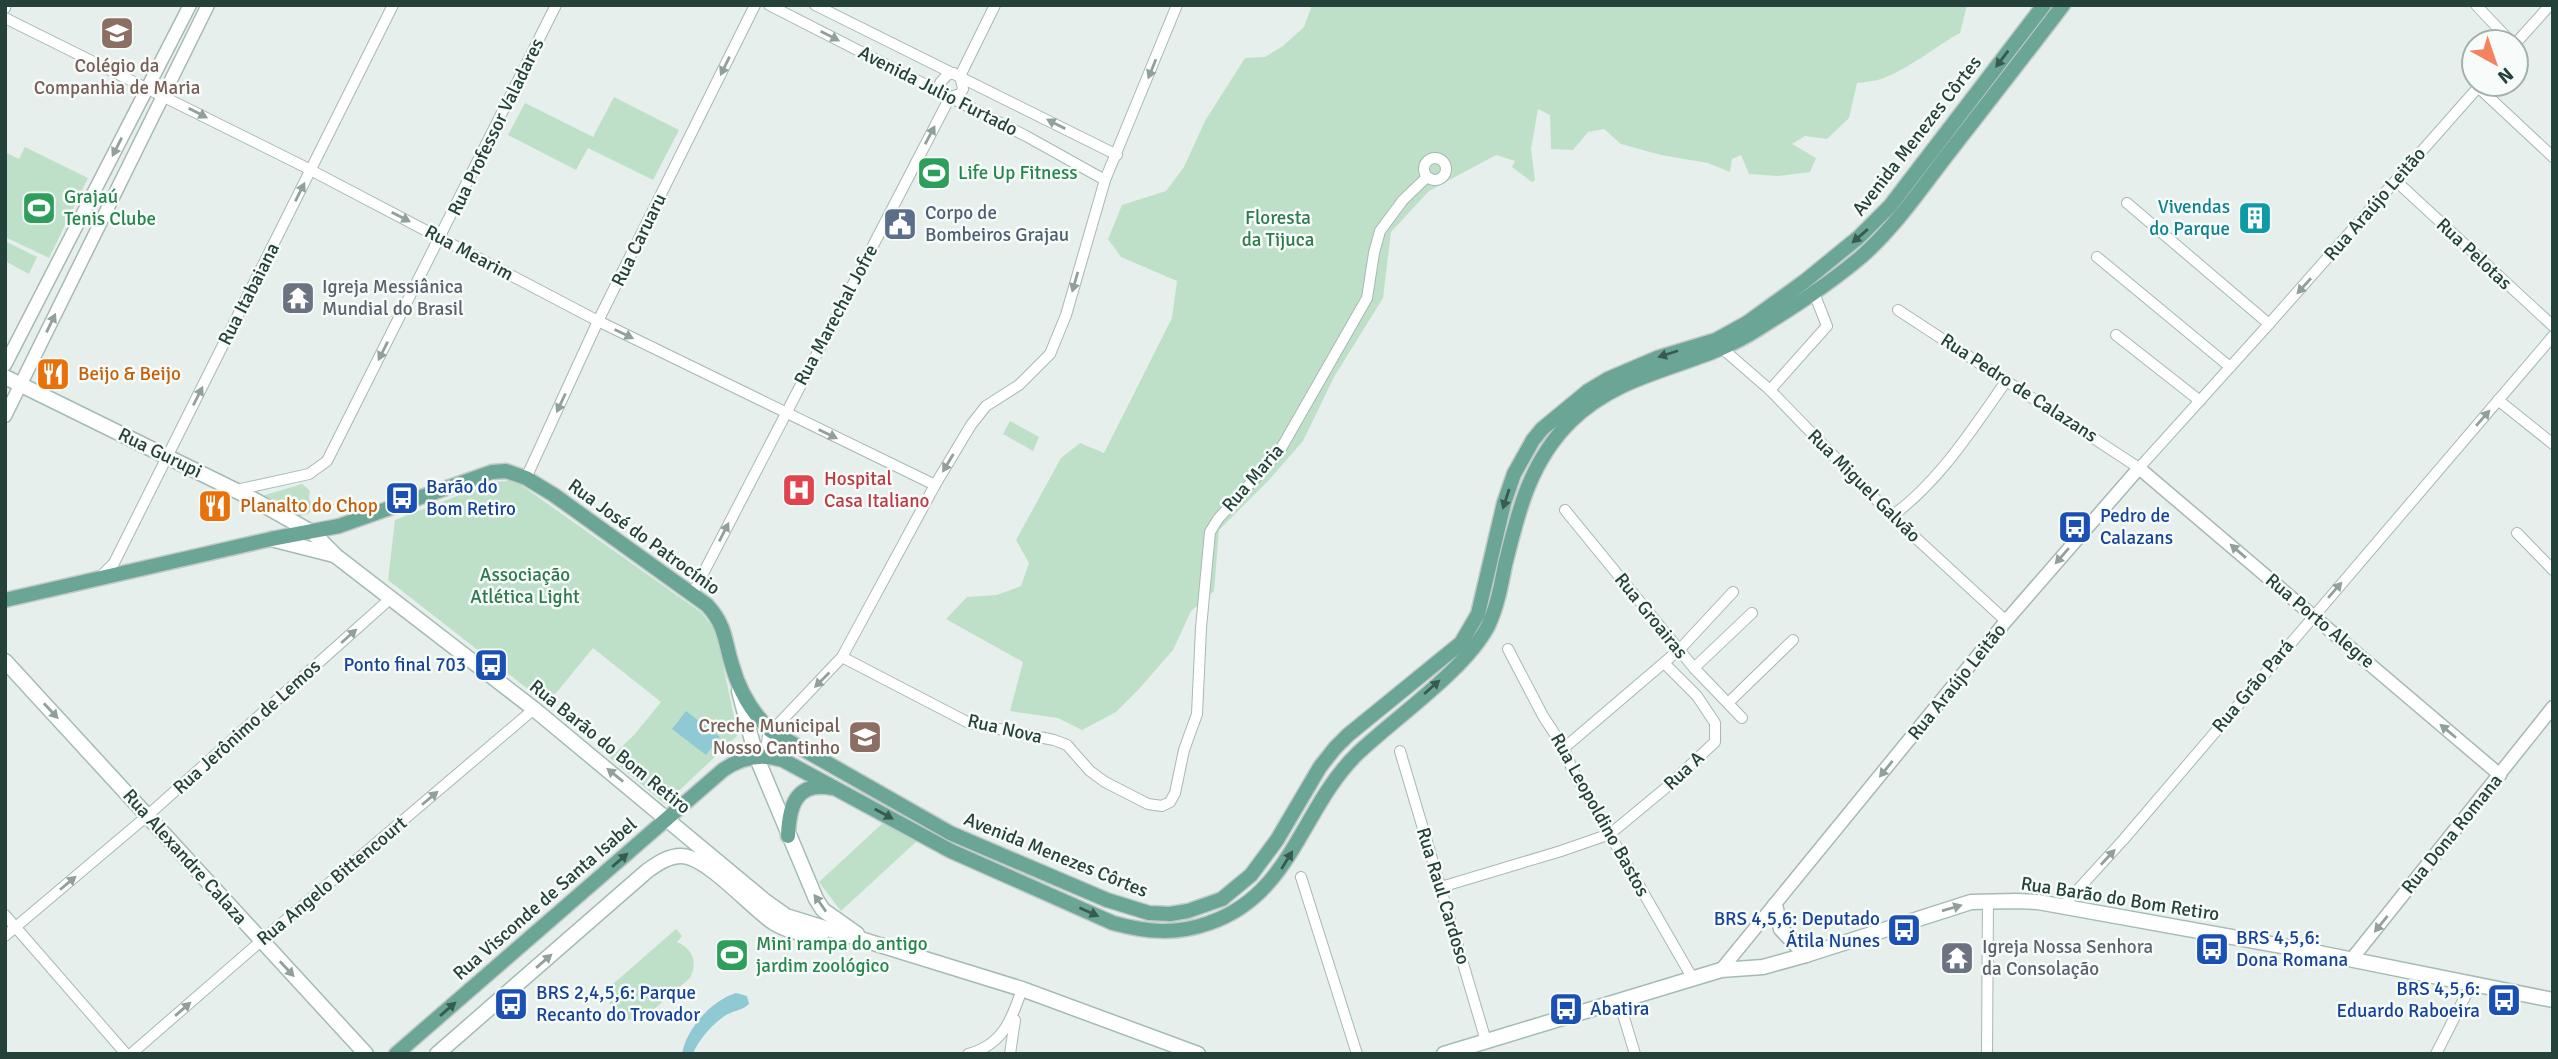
<svg xmlns="http://www.w3.org/2000/svg" width="2558" height="1059" font-family="Signika,sans-serif">
<rect width="100%" height="100%" fill="#e6efeb"/>
<!-- green -->
<g fill="#bfe0c8">
<path d="M1312 5H1967L1960 33C1934 47 1912 67 1884 78 1876 81 1866 82 1857 83L1849 118 1827 139 1805 136 1792 144 1816 158 1810 172 1777 176 1749 174 1741 155 1732 159 1730 172 1708 163 1661 155 1621 144 1604 129 1588 132 1573 150 1551 149 1550 115 1538 109 1531 149 1535 180 1532 182 1512 167 1515 161 1496 155 1429 191 1391 232 1383 298 1334 377 1303 441 1269 480 1219 530 1214 591 1191 611 1173 650 1138 690 1116 712 1082 730 1058 718 1010 711 1023 662 946 619 967 597 997 595 1021 586 1029 563 1016 540 1061 458 1080 443 1104 453 1172 318 1177 281 1121 257 1108 239 1122 205 1166 191 1184 167 1205 121 1245 58 1265 57 1283 46 1304 27Z"/>
<path d="M614 97 679 130 653 180 588 148 576 170 508 135 525 103 593 137Z"/>
<path d="M25 147 88 178 49 258 5 237V152L19 159Z"/>
<path d="M5 241 37 257 29 274 5 261Z"/>
<path d="M1010 421 1039 437 1033 451 1003 434Z"/>
<path d="M509 481 521 485 702 613 716 632 738 735 665 804 610 758 634 735 661 702 593 648 547 704 388 580 395 520 493 482Z"/>
<path d="M302 484 310 491 309 498 313 509 308 514 291 519 255 498Z"/>
<path d="M885 821 918 840 841 911 819 882Z"/>
<path d="M676 929 682 936 677 942C693 949 698 962 690 978L644 1018C620 1027 601 1006 613 984Z"/>
</g>
<!-- water -->
<g fill="#8ec9d4">
<path d="M686 711 720 737 706 755 672 729Z"/>
<path d="M736 993 747 996 749 1004C743 1010 736 1010 728 1014 715 1021 698 1040 693 1054H682C686 1029 712 1000 736 993Z"/>
</g>
<g fill="none" stroke-linecap="round" stroke-linejoin="round">
<!-- minor casing -->
<g stroke="#a8b8b2" stroke-width="12">
<g id="minor">
<path d="M769 5 1026 136 1105 180"/>
<path d="M815 5 1117 155"/>
<path d="M2476 5 2511 42"/>
<path d="M5 8 6 5"/>
<path d="M5 18 301 165 598 321 935 485"/>
<path d="M2516 43 2550 5"/>
<path d="M2478 87 2553 157"/>
<path d="M944 94 940 83 947 75 954 73"/>
<circle cx="1435" cy="169" r="11"/>
<path d="M2396 181 2553 326"/>
<path d="M2127 203 2269 324"/>
<path d="M2097 257 2230 367"/>
<path d="M1898 310 2139 468 2269 324 2481 84"/>
<path d="M2116 335 2200 401"/>
<path d="M1724 350 1770 390 1892 516 2006 621"/>
<path d="M1770 390 1827 326 1814 293"/>
<path d="M2498 400 2553 444"/>
<path d="M526 478 598 321 755 5"/>
<path d="M236 490 309 474 327 461 556 5"/>
<path d="M1565 510 1694 668 1742 718"/>
<path d="M1892 516C1940 481 1973 428 2007 380"/>
<path d="M2517 533 2553 570"/>
<path d="M100 577 114 563 393 5"/>
<path d="M693 593 950 97 960 94 963 89 960 76 995 5"/>
<path d="M1508 649 1543 716 1564 748 1572 769 1693 979"/>
<path d="M842 657 969 723 1054 740 1067 745 1090 771 1105 782 1148 804 1162 806 1170 802 1175 793 1184 750 1197 714 1201 628 1210 532 1218 519 1279 452 1367 298 1374 253 1380 231 1403 200 1427 177"/>
<path d="M1694 668 1752 613"/>
<path d="M1728 703 1793 640"/>
<path d="M1564 748 1680 649 1733 592"/>
<path d="M1400 751 1486 1041"/>
<path d="M773 757 767 743 768 735 842 657 935 485 971 425 986 406 1019 385 1050 354 1066 315 1105 180 1177 5"/>
<path d="M1301 877 1357 1054"/>
<path d="M1441 887 1561 851 1610 834 1668 786 1715 742V723L1697 696 1664 663"/>
<path d="M2062 907 2124 839 2553 336"/>
<path d="M5 915 126 1054"/>
<path d="M5 936 147 816 391 598"/>
<path d="M1619 1001 1635 1054"/>
<path d="M131 1054 261 941 534 709"/>
<path d="M968 1054C1003 1045 1012 1019 1022 989"/>
<path d="M1010 1054 1015 1020"/>
<path d="M1987 1054 1988 900"/>
<path d="M2436 1054 2472 983"/>
</g>
</g>
<!-- tertiary casing -->
<g stroke="#a8b8b2" stroke-width="15">
<g id="tertiary">
<path d="M5 365 190 5"/>
<path d="M5 416 208 5"/>
<path d="M2351 960 2553 707"/>
<path d="M1721 970 2006 621 2139 468 2500 775"/>
</g>
</g>
<!-- secondary casing -->
<g stroke="#a4bbb3" stroke-width="17">
<g id="secondary">
<path d="M5 377 251 498 313 533 336 556 534 709 765 901 786 916 1022 989 1198 1054"/>
<path d="M271 539 334 555"/>
<path d="M5 661 366 1054"/>
<path d="M739 691 756 756 816 899 823 910 857 934"/>
<path d="M1775 905 1781 929 1806 955"/>
<path d="M437 1054 647 871C657 864 668 856 681 856 707 856 751 908 774 923 789 932 804 934 821 936"/>
<path d="M1444 1054 1721 970 1763 967 1806 955 1971 902 2016 901 2038 902 2299 949 2553 1000"/>
</g>
</g>
<!-- primary casing -->
<g stroke="#c2cac8" stroke-width="17">
<g id="primary">
<path d="M5 600 271 539 339 526 492 472 506 471 526 478 554 495 707 605C726 626 724 639 732 665 739 690 752 713 771 731L950 833 1107 900 1149 913 1170 914 1188 911 1222 899 1251 875 1277 840 1320 767 1335 748 1348 735 1461 643 1478 614 1504 503 1514 474 1533 440 1542 429 1588 391 1608 379 1657 358 1716 340 1747 323 1805 281 1859 237 1890 206 2044 5"/>
<path d="M788 836C789 806 796 781 832 788"/>
<path d="M396 1054 723 770C742 757 761 753 783 760L951 851 1113 923C1146 932 1176 935 1209 923 1292 895 1301 808 1358 753 1396 717 1465 670 1488 626 1497 607 1501 586 1505 565 1518 512 1530 461 1571 421 1623 369 1698 368 1758 329 1793 307 1829 284 1861 257 1895 227 1920 190 1947 155 1986 105 2025 55 2063 5"/>
</g>
</g>
<!-- minor -->
<use href="#minor" stroke="#fff" stroke-width="10"/>
<!-- tertiary -->
<use href="#tertiary" stroke="#fff" stroke-width="12"/>
<!-- secondary -->
<use href="#secondary" stroke="#fff" stroke-width="14"/>
<!-- primary -->
<use href="#primary" stroke="#6aa596" stroke-width="14"/>
</g>
<!-- one-way arrows -->
<defs><path id="oneway-solid" d="M-6-.8H1V-3.2L6.5 0L1 3.2V.8H-6Z" transform="scale(1.75)"/></defs>
<g fill="#92a09c">
<use href="#oneway-solid" transform="translate(830 36) rotate(27)"/>
<use href="#oneway-solid" transform="translate(725 66) rotate(116)"/>
<use href="#oneway-solid" transform="translate(1152 69) rotate(112)"/>
<use href="#oneway-solid" transform="translate(198 113) rotate(27)"/>
<use href="#oneway-solid" transform="translate(1056 124) rotate(-153)"/>
<use href="#oneway-solid" transform="translate(930 135) rotate(-62)"/>
<use href="#oneway-solid" transform="translate(117 147) rotate(117)"/>
<use href="#oneway-solid" transform="translate(300 192) rotate(-63)"/>
<use href="#oneway-solid" transform="translate(401 217) rotate(27)"/>
<use href="#oneway-solid" transform="translate(1075 282) rotate(106)"/>
<use href="#oneway-solid" transform="translate(2304 286) rotate(132)"/>
<use href="#oneway-solid" transform="translate(51 323) rotate(-64)"/>
<use href="#oneway-solid" transform="translate(624 334) rotate(26)"/>
<use href="#oneway-solid" transform="translate(383 351) rotate(117)"/>
<use href="#oneway-solid" transform="translate(198 396) rotate(-63)"/>
<use href="#oneway-solid" transform="translate(561 403) rotate(115)"/>
<use href="#oneway-solid" transform="translate(2483 418) rotate(-49)"/>
<use href="#oneway-solid" transform="translate(828 434) rotate(26)"/>
<use href="#oneway-solid" transform="translate(948 463) rotate(121)"/>
<use href="#oneway-solid" transform="translate(724 532) rotate(-63)"/>
<use href="#oneway-solid" transform="translate(2238 551) rotate(-139)"/>
<use href="#oneway-solid" transform="translate(2062 556) rotate(131)"/>
<use href="#oneway-solid" transform="translate(2335 590) rotate(-49)"/>
<use href="#oneway-solid" transform="translate(349 636) rotate(-42)"/>
<use href="#oneway-solid" transform="translate(822 680) rotate(135)"/>
<use href="#oneway-solid" transform="translate(51 711) rotate(47)"/>
<use href="#oneway-solid" transform="translate(2448 731) rotate(-140)"/>
<use href="#oneway-solid" transform="translate(1886 769) rotate(129)"/>
<use href="#oneway-solid" transform="translate(615 775) rotate(-141)"/>
<use href="#oneway-solid" transform="translate(430 798) rotate(-40)"/>
<use href="#oneway-solid" transform="translate(2108 857) rotate(-47)"/>
<use href="#oneway-solid" transform="translate(68 883) rotate(-40)"/>
<use href="#oneway-solid" transform="translate(820 903) rotate(-125)"/>
<use href="#oneway-solid" transform="translate(1952 908) rotate(-16)"/>
<use href="#oneway-solid" transform="translate(2381 924) rotate(129)"/>
<use href="#oneway-solid" transform="translate(544 961) rotate(-41)"/>
<use href="#oneway-solid" transform="translate(287 969) rotate(47)"/>
<use href="#oneway-solid" transform="translate(183 1009) rotate(-41)"/>
</g>
<g fill="#365b51">
<use href="#oneway-solid" transform="translate(2002 59) rotate(127)"/>
<use href="#oneway-solid" transform="translate(1860 236) rotate(139)"/>
<use href="#oneway-solid" transform="translate(1668 354) rotate(162)"/>
<use href="#oneway-solid" transform="translate(1506 499) rotate(108)"/>
<use href="#oneway-solid" transform="translate(1432 687) rotate(-42)"/>
<use href="#oneway-solid" transform="translate(884 814) rotate(29)"/>
<use href="#oneway-solid" transform="translate(620 860) rotate(-41)"/>
<use href="#oneway-solid" transform="translate(1287 860) rotate(-58)"/>
<use href="#oneway-solid" transform="translate(1089 912) rotate(24)"/>
<use href="#oneway-solid" transform="translate(448 1009) rotate(-41)"/>
</g>
<!-- icons -->
<defs>
<g id="school-square" transform="scale(1.75)"><rect x="-9" y="-9" width="18" height="18" rx="4" fill="#8d6e63" stroke="#f7fbf9"/><path d="M0-5L7-2L0 1L-7-2ZM-4 1L0 2.5L4 1V4Q0 6-4 4Z" fill="#fff"/></g>
<g id="stadium-square" transform="scale(1.75)"><rect x="-9" y="-9" width="18" height="18" rx="4" fill="#2e9e5b" stroke="#f7fbf9"/><path d="M0-5a6.5 5 0 1 0 0 10a6.5 5 0 1 0 0-10ZM-3.5-1.8h7v3.6h-7Z" fill="#fff"/></g>
<g id="building-square" transform="scale(1.75)"><rect x="-9" y="-9" width="18" height="18" rx="4" fill="#0f9aa8" stroke="#f7fbf9"/><path d="M-4-6H4V6H1V3H-1V6H-4ZM-2.5-4.3h1.7v1.8h-1.7ZM.8-4.3h1.7v1.8H.8ZM-2.5-1h1.7V.8h-1.7ZM.8-1h1.7V.8H.8Z" fill="#fff"/></g>
<g id="civic-square" transform="scale(1.75)"><rect x="-9" y="-9" width="18" height="18" rx="4" fill="#5c6f8a" stroke="#f7fbf9"/><path d="M-.6-6.5H3V-4.5H.6V-3L4-1V1h2V6H-6V1h2V-1L-.6-3ZM-1.2 2.5V6h2.4V2.5Z" fill="#fff"/></g>
<g id="temple-square" transform="scale(1.75)"><rect x="-9" y="-9" width="18" height="18" rx="4" fill="#6b7280" stroke="#f7fbf9"/><path d="M0-6L5-2H3V0L6.5 2.5H4V6H1.5V3h-3V6H-4V2.5H-6.5L-3 0V-2H-5Z" fill="#fff"/></g>
<g id="restaurant-square" transform="scale(1.75)"><rect x="-9" y="-9" width="18" height="18" rx="4" fill="#e8710a" stroke="#f7fbf9"/><path d="M-5-6h1v4h1v-4h1v4h1v-4h1v5L-1.5 .5V6h-2V.5L-5-1ZM5-6V6H3V1.5H1.5Q1.5-4 5-6Z" fill="#fff"/></g>
<g id="hospital-square" transform="scale(1.75)"><rect x="-9" y="-9" width="18" height="18" rx="4" fill="#e0444e" stroke="#f7fbf9"/><path d="M-5-5h3v3.5h4V-5h3V5h-3V1.5h-4V5h-3Z" fill="#fff"/></g>
<g id="bus-square" transform="scale(1.75)"><rect x="-9" y="-9" width="18" height="18" rx="4" fill="#1a4fb4" stroke="#f7fbf9"/><path d="M-5-6H5V4H4V6H2V4H-2V6H-4V4H-5ZM-3.5-4V0h7V-4ZM-3.5 1.2v1.5H-2V1.2ZM2 1.2v1.5H3.5V1.2Z" fill="#fff"/></g>
</defs>
<g fill-rule="evenodd">
<use href="#school-square" x="117" y="33"/>
<use href="#stadium-square" x="934" y="173"/>
<use href="#stadium-square" x="39" y="208"/>
<use href="#building-square" x="2255" y="218"/>
<use href="#civic-square" x="900" y="224"/>
<use href="#temple-square" x="298" y="298"/>
<use href="#restaurant-square" x="53" y="374"/>
<use href="#hospital-square" x="799" y="490"/>
<use href="#bus-square" x="402" y="498"/>
<use href="#restaurant-square" x="215" y="506"/>
<use href="#bus-square" x="2075" y="527"/>
<use href="#bus-square" x="491" y="665"/>
<use href="#school-square" x="865" y="737"/>
<use href="#bus-square" x="1904" y="930"/>
<use href="#bus-square" x="2212" y="949"/>
<use href="#stadium-square" x="732" y="955"/>
<use href="#temple-square" x="1957" y="958"/>
<use href="#bus-square" x="2504" y="1000"/>
<use href="#bus-square" x="511" y="1004"/>
<use href="#bus-square" x="1566" y="1009"/>
</g>
<g text-anchor="middle" dominant-baseline="central" stroke-width="5" stroke-linejoin="round" paint-order="stroke">
<!-- education labels -->
<g font-size="19" fill="#785e54" stroke="#f7fbf9">
<text x="117" y="66">Colégio da<tspan x="117" dy="22">Companhia de Maria</tspan></text>
<text x="840" y="726" text-anchor="end">Creche Municipal<tspan x="840" dy="22">Nosso Cantinho</tspan></text>
</g>
<!-- street labels -->
<g font-size="19" fill="#24423a" stroke="#f7fbf9">
<text transform="translate(938 91) rotate(27)">Avenida Julio Furtado</text>
<text transform="translate(496 127) rotate(-64)">Rua Professor Valadares</text>
<text transform="translate(1917 136) rotate(-52)">Avenida Menezes Côrtes</text>
<text transform="translate(2375 204) rotate(-49)">Rua Araújo Leitão</text>
<text transform="translate(639 240) rotate(-64)">Rua Caruaru</text>
<text transform="translate(469 253) rotate(28)">Rua Mearim</text>
<text transform="translate(2474 254) rotate(43)">Rua Pelotas</text>
<text transform="translate(249 294) rotate(-63)">Rua Itabaiana</text>
<text transform="translate(836 315) rotate(-62)">Rua Marechal Jofre</text>
<text transform="translate(2019 388) rotate(33)">Rua Pedro de Calazans</text>
<text transform="translate(160 453) rotate(26)">Rua Gurupi</text>
<text transform="translate(1253 478) rotate(-49)">Rua Maria</text>
<text transform="translate(1864 486) rotate(45)">Rua Miguel Galvão</text>
<text transform="translate(644 537) rotate(36)">Rua José do Patrocínio</text>
<text transform="translate(1651 616) rotate(51)">Rua Groairas</text>
<text transform="translate(2320 621) rotate(40)">Rua Porto Alegre</text>
<text transform="translate(1957 682) rotate(-51)">Rua Araújo Leitão</text>
<text transform="translate(2253 686) rotate(-50)">Rua Grão Pará</text>
<text transform="translate(247 727) rotate(-42)">Rua Jerônimo de Lemos</text>
<text transform="translate(1005 729) rotate(13)">Rua Nova</text>
<text transform="translate(610 747) rotate(39)">Rua Barão do Bom Retiro</text>
<text transform="translate(1684 771) rotate(-43)">Rua A</text>
<text transform="translate(1600 815) rotate(61)">Rua Leopoldino Bastos</text>
<text transform="translate(2452 834) rotate(-51)">Rua Dona Romana</text>
<text transform="translate(1056 855) rotate(22)">Avenida Menezes Côrtes</text>
<text transform="translate(185 857) rotate(48)">Rua Alexandre Calaza</text>
<text transform="translate(332 881) rotate(-40)">Rua Angelo Bittencourt</text>
<text transform="translate(1443 896) rotate(73)">Rua Raul Cardoso</text>
<text transform="translate(545 899) rotate(-41)">Rua Visconde de Santa Isabel</text>
<text transform="translate(2120 899) rotate(9)">Rua Barão do Bom Retiro</text>
</g>
<!-- leisure labels -->
<g font-size="19" fill="#27864d" stroke="#f7fbf9" text-anchor="start">
<text x="958" y="173">Life Up Fitness</text>
<text x="64" y="197">Grajaú<tspan x="64" dy="22">Tenis Clube</tspan></text>
<text x="756" y="944">Mini rampa do antigo<tspan x="756" dy="22">jardim zoológico</tspan></text>
</g>
<!-- culture labels -->
<g font-size="19" fill="#0d838f" stroke="#f7fbf9" text-anchor="end">
<text x="2230" y="207">Vivendas<tspan x="2230" dy="22">do Parque</tspan></text>
</g>
<!-- service labels -->
<g font-size="19" fill="#4e5e75" stroke="#f7fbf9" text-anchor="start">
<text x="925" y="213">Corpo de<tspan x="925" dy="22">Bombeiros Grajau</tspan></text>
</g>
<!-- park labels -->
<g font-size="19" fill="#2d7a4b" stroke="#f7fbf9">
<text x="1278" y="218">Floresta<tspan x="1278" dy="22">da Tijuca</tspan></text>
<text x="525" y="575">Associação<tspan x="525" dy="22">Atlética Light</tspan></text>
</g>
<!-- worship labels -->
<g font-size="19" fill="#5b616d" stroke="#f7fbf9" text-anchor="start">
<text x="322" y="287">Igreja Messiânica<tspan x="322" dy="22">Mundial do Brasil</tspan></text>
<text x="1982" y="947">Igreja Nossa Senhora<tspan x="1982" dy="22">da Consolação</tspan></text>
</g>
<!-- food labels -->
<g font-size="19" fill="#c56008" stroke="#f7fbf9" text-anchor="start">
<text x="78" y="374">Beijo &amp; Beijo</text>
<text x="240" y="506">Planalto do Chop</text>
</g>
<!-- health labels -->
<g font-size="19" fill="#be3a42" stroke="#f7fbf9" text-anchor="start">
<text x="824" y="479">Hospital<tspan x="824" dy="22">Casa Italiano</tspan></text>
</g>
<!-- transit labels -->
<g font-size="19" fill="#164399" stroke="#f7fbf9" text-anchor="start">
<text x="426" y="487">Barão do<tspan x="426" dy="22">Bom Retiro</tspan></text>
<text x="2100" y="516">Pedro de<tspan x="2100" dy="22">Calazans</tspan></text>
<text x="466" y="665" text-anchor="end">Ponto final 703</text>
<text x="1880" y="919" text-anchor="end">BRS 4,5,6: Deputado<tspan x="1880" dy="22">Átila Nunes</tspan></text>
<text x="2236" y="938">BRS 4,5,6:<tspan x="2236" dy="22">Dona Romana</tspan></text>
<text x="2480" y="989" text-anchor="end">BRS 4,5,6:<tspan x="2480" dy="22">Eduardo Raboeira</tspan></text>
<text x="536" y="993">BRS 2,4,5,6: Parque<tspan x="536" dy="22">Recanto do Trovador</tspan></text>
<text x="1590" y="1009">Abatira</text>
</g>
</g>
<!-- border -->
<rect width="2558" height="1059" fill="none" stroke="#24423a" stroke-width="14"/>
<!-- north arrow -->
<g transform="translate(2495 63) rotate(140)"><circle r="33" fill="#f7fbf9" stroke="#a3b1ad" stroke-width="2"/>
<path d="M0-5L12 26L0 18L-12 26Z" fill="#f4845f"/>
<text y="-10" font-size="19" font-weight="bold" text-anchor="middle" fill="#24423a">N</text>
</g>
</svg>
